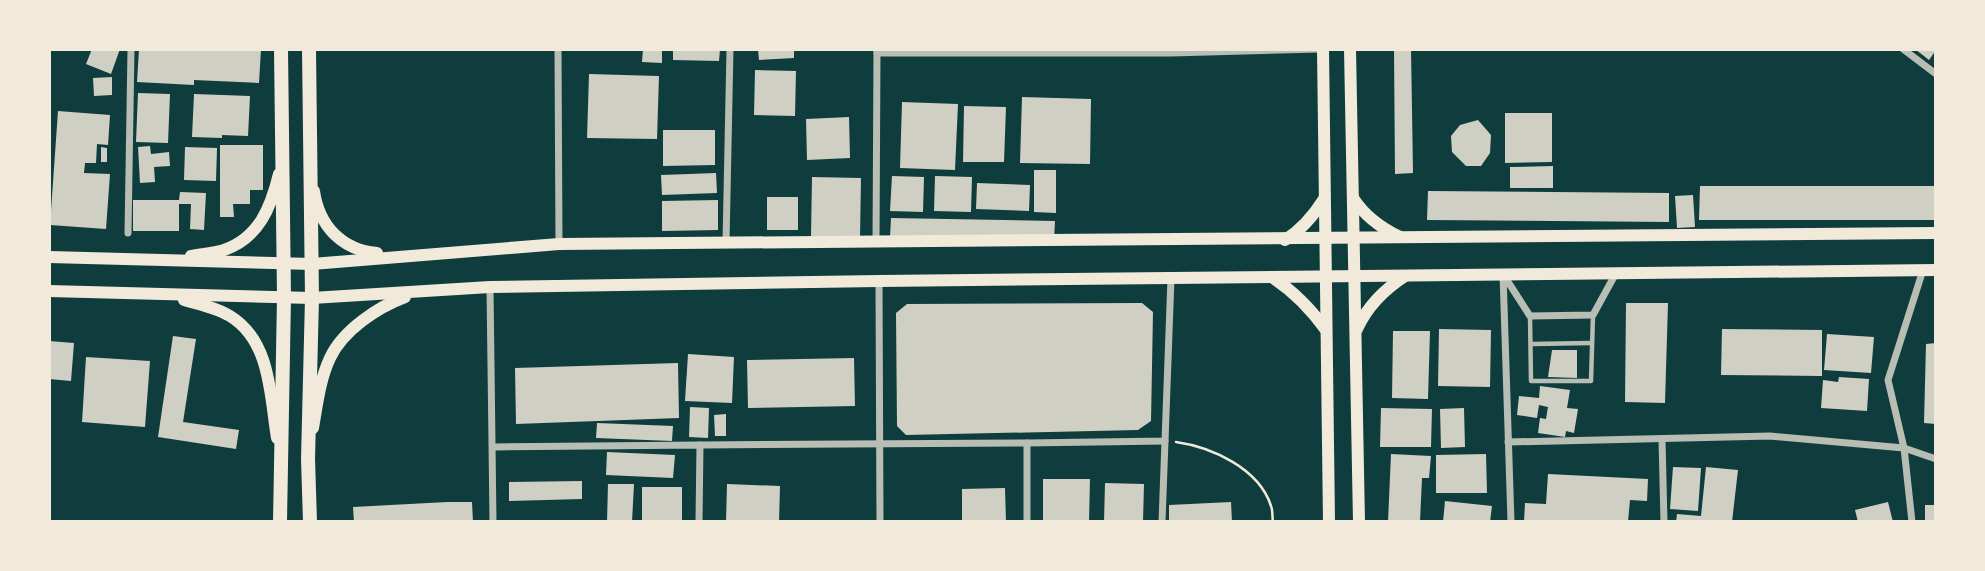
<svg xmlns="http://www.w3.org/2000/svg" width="1985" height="571" font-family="'Alegreya Sans',sans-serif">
<rect width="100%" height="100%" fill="#0f3d3e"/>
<!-- building -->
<g fill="#cfcfc3">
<path d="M92 49H120L111 74 86 64Z"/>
<path d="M139 49H261L259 83 194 80V85L137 82Z"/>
<path d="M643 49H662V63L642 62Z"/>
<path d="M673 49H720L719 61 673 60Z"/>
<path d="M758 49H794V58L759 60Z"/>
<path d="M1394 49H1411L1413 173 1395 174Z"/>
<path d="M1915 49H1936V50L1929 60Z"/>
<path d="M755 70 796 71 795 116 754 115Z"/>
<path d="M589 74 659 76 657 139 587 138Z"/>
<path d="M112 77V95L94 96 93 78Z"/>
<path d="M138 93 170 94 168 143 136 142Z"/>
<path d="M194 94 250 96 248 136 222 135V138L192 137Z"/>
<path d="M1022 97 1091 99 1090 164 1020 163Z"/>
<path d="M902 102 958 104 955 170 900 168Z"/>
<path d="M964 106 1006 107 1004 162H963Z"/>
<path d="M58 111 110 115 108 145 97 144 96 163H85L84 173 110 174 106 229 50 225Z"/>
<path d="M1505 113H1552V162L1505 163Z"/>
<path d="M849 117 850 158 807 160 806 119Z"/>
<path d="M1478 120 1491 135 1490 153 1481 166H1466L1452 152 1451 136 1460 125Z"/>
<path d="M663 130H715V165L663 166Z"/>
<path d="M220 145H263V190H250V204H233L234 217H220Z"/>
<path d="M150 146 151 154 169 152 170 166 154 167 155 182 140 183 138 147Z"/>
<path d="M101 147 107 148V162H101Z"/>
<path d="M185 147 217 148 216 181 184 180Z"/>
<path d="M1553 166V188H1510V167Z"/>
<path d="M1034 170H1056V213L1034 212Z"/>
<path d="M716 173 717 193 662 195 661 175Z"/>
<path d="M892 176 924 177 923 212 890 211Z"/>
<path d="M935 176 972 177 971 212 934 211Z"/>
<path d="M812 177 861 178 860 237 811 236Z"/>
<path d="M977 183 1030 185 1029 211 976 209Z"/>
<path d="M1700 186H1936V220H1699Z"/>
<path d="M1428 191 1669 193V222L1427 220Z"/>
<path d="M180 192 206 193 204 230 190 229 191 204H179V231H133V200H179Z"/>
<path d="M1693 195 1695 227 1677 228 1675 196Z"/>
<rect x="767" y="197" width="31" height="33"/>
<path d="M718 200V230L662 231V201Z"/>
<path d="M891 218 1055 221 1054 241 890 237Z"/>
<path d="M1142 303 1153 312 1151 421 1138 430 906 435 897 426 896 313 907 304Z"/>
<path d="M1626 303H1668L1665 403 1625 402Z"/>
<path d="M1439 329 1491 330 1490 387 1438 386Z"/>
<path d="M1722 329 1822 330V376L1721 375Z"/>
<path d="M1393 331H1430L1428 399 1392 398Z"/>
<path d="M1827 334 1874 337 1871 373 1824 370Z"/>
<path d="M173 336 196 339 183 422 239 430 236 449 158 437Z"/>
<path d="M49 341 74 343 71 381 49 379Z"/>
<path d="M1936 343V424L1924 423 1926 344Z"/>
<path d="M1552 350H1577V378L1548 377Z"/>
<path d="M688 354 734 357 732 403 685 401Z"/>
<path d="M86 357 150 361 145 427 82 422Z"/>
<path d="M854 358 855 406 748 408 747 360Z"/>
<path d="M678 363 679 418 516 424 515 368Z"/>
<path d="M1839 377 1869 379 1867 411 1821 408 1823 380 1838 382Z"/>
<path d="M1540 386 1570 390 1567 408 1578 409 1574 433 1566 431 1565 437 1538 433 1540 418 1546 419 1548 407 1539 405 1537 418 1517 415 1519 396 1539 398Z"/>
<path d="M690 407 709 408 708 438 689 437Z"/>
<path d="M1381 408 1432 409 1431 447H1380Z"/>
<path d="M1464 408 1465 447 1441 448 1440 409Z"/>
<path d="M726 414V436H715L714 415Z"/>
<path d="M597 423 673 426 672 441 596 438Z"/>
<path d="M607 452 675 455 673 478 606 475Z"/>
<path d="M1391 454 1431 456 1429 478H1422L1420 522H1388Z"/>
<path d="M1486 454 1487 493H1436V455Z"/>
<path d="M1673 467 1701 468 1698 511 1670 509Z"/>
<path d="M1706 467 1738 470 1732 522H1676L1677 514 1701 516Z"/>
<path d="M1548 474 1648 479 1647 501 1630 500 1628 522H1524L1525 503 1546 504Z"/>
<path d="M1043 479H1090L1089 522H1043Z"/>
<path d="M582 481V499L509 501V482Z"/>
<path d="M1105 483 1144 484 1143 522H1104Z"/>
<path d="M608 484H634L632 522H607Z"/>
<path d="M727 484 780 486 779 522H726Z"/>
<rect x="642" y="487" width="40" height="35"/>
<path d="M1005 488 1006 522H962V489Z"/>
<path d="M1445 501 1492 506 1490 522H1443Z"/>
<path d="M447 502H472L473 522H354L353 507Z"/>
<path d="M1231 502 1232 522H1169V505Z"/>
<path d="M1888 502 1893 522H1858L1855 510Z"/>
<rect x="1925" y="505" width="11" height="17"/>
</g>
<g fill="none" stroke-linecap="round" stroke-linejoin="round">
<!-- path -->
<path stroke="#f1e9da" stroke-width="2.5" d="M1176 442C1211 447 1259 468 1271 506 1273 510 1272 517 1273 522"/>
<!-- service -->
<g stroke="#b8beb3" stroke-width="4.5">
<path d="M1530 316 1531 381H1591L1593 315"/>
<path d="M1532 344 1591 343"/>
</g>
<!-- minor -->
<g stroke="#b8beb3" stroke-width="7">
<path d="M558 49 559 244"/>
<path d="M1903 49 1936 74"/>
<path d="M877 53H1171L1320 49"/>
<path d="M128 233 131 49"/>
<path d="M876 242 877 51"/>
<path d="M726 243 730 49"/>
<path d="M879 281 880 522"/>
<path d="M490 287 493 522"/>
<path d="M1662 439 1664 522"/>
<path d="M1508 442 1770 436 1904 448 1936 459"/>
<path d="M700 445 1027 443"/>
<path d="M494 447 700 445 699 522"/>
<path d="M1027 522V443L1165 441 1171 278"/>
<path d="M1162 522 1165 441"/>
<path d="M1511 522 1503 274 1530 316 1593 315 1616 273"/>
<path d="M1912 522 1904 448 1888 380 1923 270"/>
</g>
<!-- secondary -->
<g stroke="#f1e9da" stroke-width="12">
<path d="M1323 49 1329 522"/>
<path d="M1350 49 1359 522"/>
<path d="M314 191C319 226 342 250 377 253"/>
<path d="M1353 198C1364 215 1381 228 1400 237"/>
<path d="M1285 240C1301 230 1314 215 1324 199"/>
<path d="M191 256C202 254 214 253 224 250 259 238 271 207 279 174"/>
<path d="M49 257 312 264 559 244 1936 233"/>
<path d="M1272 277C1293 291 1311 309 1326 330"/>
<path d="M49 291 312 298 490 287 879 281 1936 270"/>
<path d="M184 300C200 304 217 308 230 316 271 341 270 396 277 438"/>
<path d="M1357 329C1367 307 1385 289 1405 276"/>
<path d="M313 428C317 405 320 379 330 358 343 330 378 307 405 297"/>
</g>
<!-- trunk -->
<g stroke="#f1e9da" stroke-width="14">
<path d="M309 49 312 298 308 459 310 522"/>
<path d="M280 522 284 297 281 49"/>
</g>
</g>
<!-- border -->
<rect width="1985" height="571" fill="none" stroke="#f1e9da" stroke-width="102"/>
</svg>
